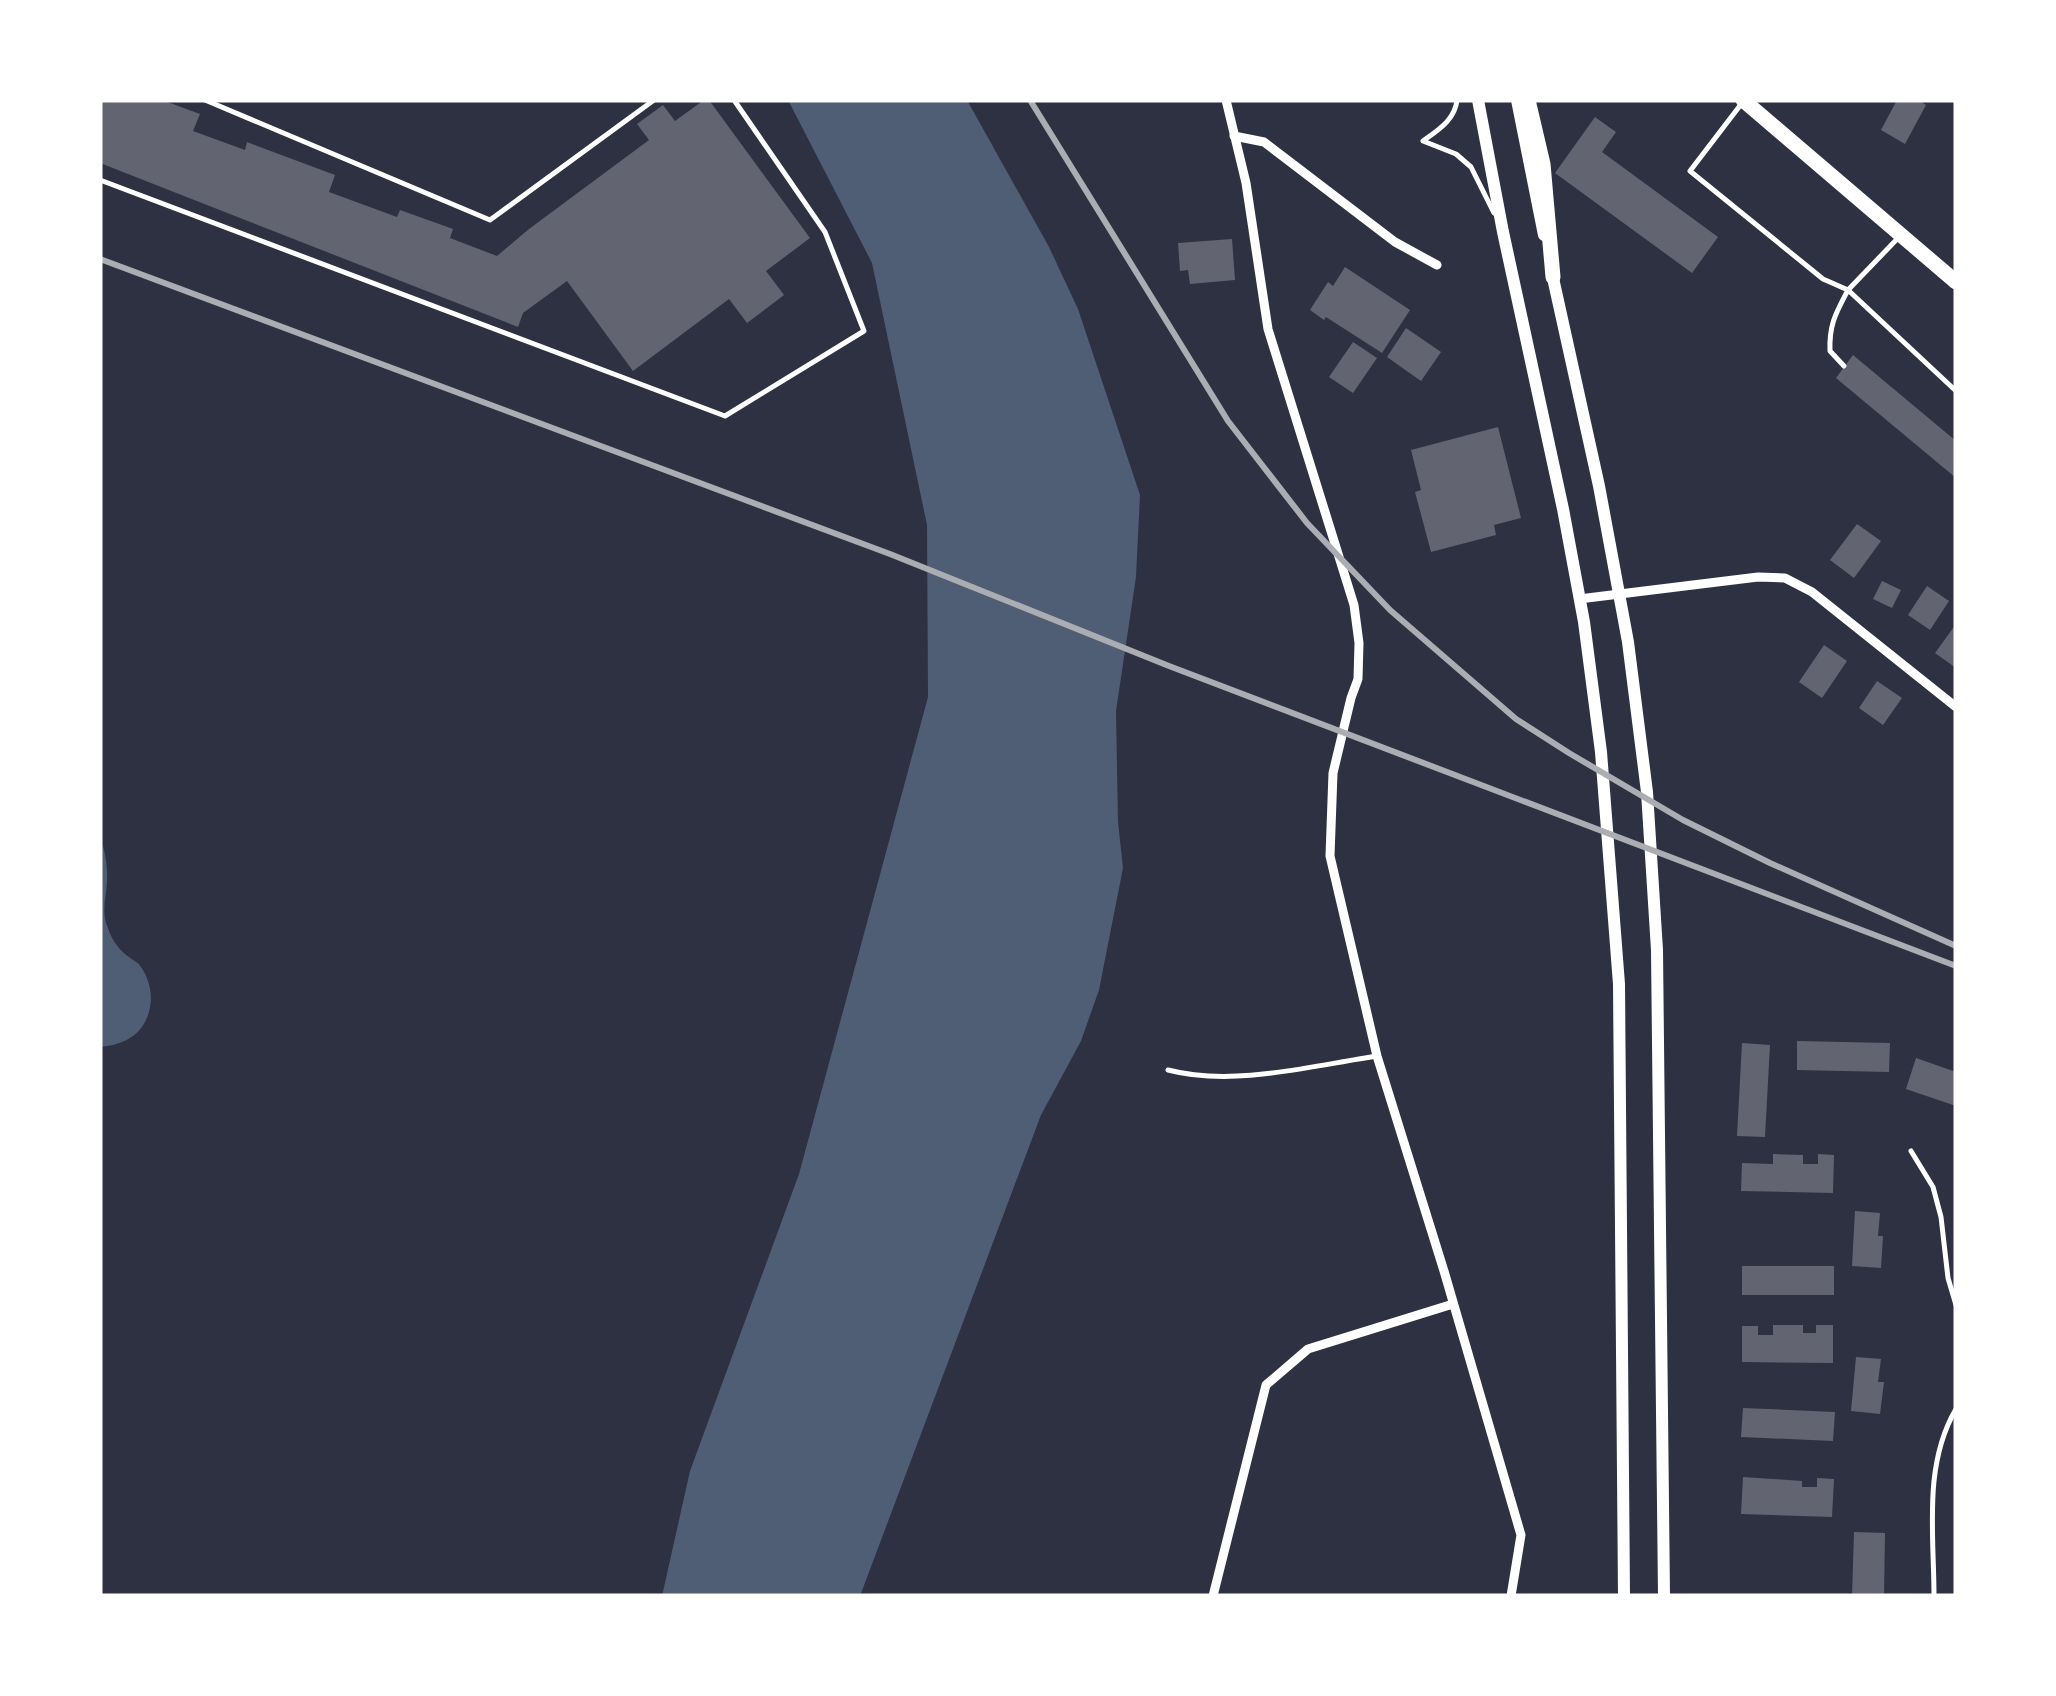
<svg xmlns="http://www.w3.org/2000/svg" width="2056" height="1696" font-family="'Open Sans',sans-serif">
<rect width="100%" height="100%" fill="#2d3142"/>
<!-- water -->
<g fill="#4f5d75">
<path d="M788 100H967L1049 247 1078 309 1140 495 1136 577 1116 711 1118 822 1123 868 1099 990 1081 1041 1041 1115 860 1596H662L690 1471 799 1174 928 697 927 525 872 263Z"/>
<path d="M100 836C105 851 108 866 107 882 106 899 101 912 108 928 111 938 117 947 125 954 127 956 136 962 138 963 152 980 155 1003 145 1022 136 1039 119 1045 100 1047Z"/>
</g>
<!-- building -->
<g fill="#626471">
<path d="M100 100H162L200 114 193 131 245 150 247 142 335 175 329 192 397 217 400 210 453 229 450 238 497 256 529 229 649 140 637 124 663 105 675 121 704 100H709L810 238 766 271 784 295 747 323 729 299 633 371 567 281 523 313 518 327 100 163Z"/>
<path d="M1897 100H1918L1926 105 1905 144 1881 130Z"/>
<path d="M1595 117 1616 132 1602 152 1718 237 1692 273 1555 173Z"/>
<path d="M1232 239 1235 280 1190 284 1188 270 1180 271 1178 243Z"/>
<path d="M1345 267 1410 310 1382 353 1326 317 1324 320 1310 310 1328 282 1333 286Z"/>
<path d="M1406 328 1441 352 1421 381 1387 357Z"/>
<path d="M1353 342 1377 358 1353 393 1329 377Z"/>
<path d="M1853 355 1956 441V478L1836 378Z"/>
<path d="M1498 427 1521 518 1494 525 1496 535 1431 552 1415 492 1421 490 1411 450Z"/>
<path d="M1857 524 1881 541 1854 578 1830 560Z"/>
<path d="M1882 581 1901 590 1892 608 1873 599Z"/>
<path d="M1927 586 1949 601 1930 630 1908 615Z"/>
<path d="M1956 624V668L1935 653Z"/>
<path d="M1824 645 1847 661 1822 698 1799 682Z"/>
<path d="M1877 681 1902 698 1883 725 1859 708Z"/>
<path d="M1797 1041 1890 1043 1889 1072 1797 1070Z"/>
<path d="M1742 1043 1770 1045 1765 1137 1737 1136Z"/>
<path d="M1916 1058 1956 1072V1106L1906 1089Z"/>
<path d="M1773 1154 1803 1155V1164H1818V1154L1834 1155 1833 1193 1741 1191 1742 1163 1773 1164Z"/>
<path d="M1855 1211 1880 1213 1878 1236H1883L1881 1268 1852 1266Z"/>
<rect x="1742" y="1266" width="92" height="29"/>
<path d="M1773 1325H1803V1333H1816V1325H1833V1363L1742 1362V1326H1758V1335H1773Z"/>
<path d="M1856 1357 1881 1359 1878 1382H1884L1880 1414 1851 1411Z"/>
<path d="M1743 1408 1835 1412 1833 1441 1741 1437Z"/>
<path d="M1743 1477 1802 1481V1487H1817V1478L1834 1479 1832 1517 1741 1514Z"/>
<path d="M1854 1532 1885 1533 1884 1596H1852Z"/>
</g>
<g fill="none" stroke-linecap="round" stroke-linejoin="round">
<!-- service -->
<g stroke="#fff" stroke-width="5">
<path d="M205 100 490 220 654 100"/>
<path d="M1457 100C1455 120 1438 130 1423 141L1456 154 1471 167 1494 213"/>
<path d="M1742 103 1690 171 1823 279 1848 290 1900 236"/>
<path d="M100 180 725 416 864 331 825 232 734 100"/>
<path d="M1844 366 1830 351C1829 324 1836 313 1848 290L1956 391"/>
<path d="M1168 1070C1233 1087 1311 1066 1377 1056"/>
<path d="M1911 1151 1933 1187 1941 1217 1948 1278 1956 1305"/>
<path d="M1934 1596C1934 1534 1923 1465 1956 1409"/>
</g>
<!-- minor -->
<g stroke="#fff" stroke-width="9">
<path d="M1226 100 1246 183 1268 329 1354 605 1359 643 1358 679 1351 698 1333 773 1330 856 1377 1056 1444 1271 1521 1535 1511 1596"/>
<path d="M1234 136 1264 142 1395 242 1437 265"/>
<path d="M1579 599 1758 577 1785 578 1812 592 1956 707"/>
<path d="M1213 1596 1266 1385 1308 1349 1453 1304"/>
</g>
<!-- secondary -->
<g stroke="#fff" stroke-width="12">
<path d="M1478 100 1503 232 1563 509 1584 622 1601 752 1619 984 1624 1596"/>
<path d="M1517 100 1544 235"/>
<path d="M1551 269 1599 486 1628 642 1647 792 1657 950 1664 1596"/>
</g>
<!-- primary -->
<g stroke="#fff" stroke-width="15">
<path d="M1528 100 1543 164 1553 277"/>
<path d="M1743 100 1956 282"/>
</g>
<!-- rail -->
<g stroke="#abadb3" stroke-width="6">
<path d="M1030 100 1228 421 1307 523 1390 610 1516 719 1569 753 1683 820 1770 863 1956 946"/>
<path d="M100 259 890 554 1169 666 1956 966"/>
</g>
</g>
<!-- border -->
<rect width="2056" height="1696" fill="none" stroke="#ffffff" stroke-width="205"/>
</svg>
